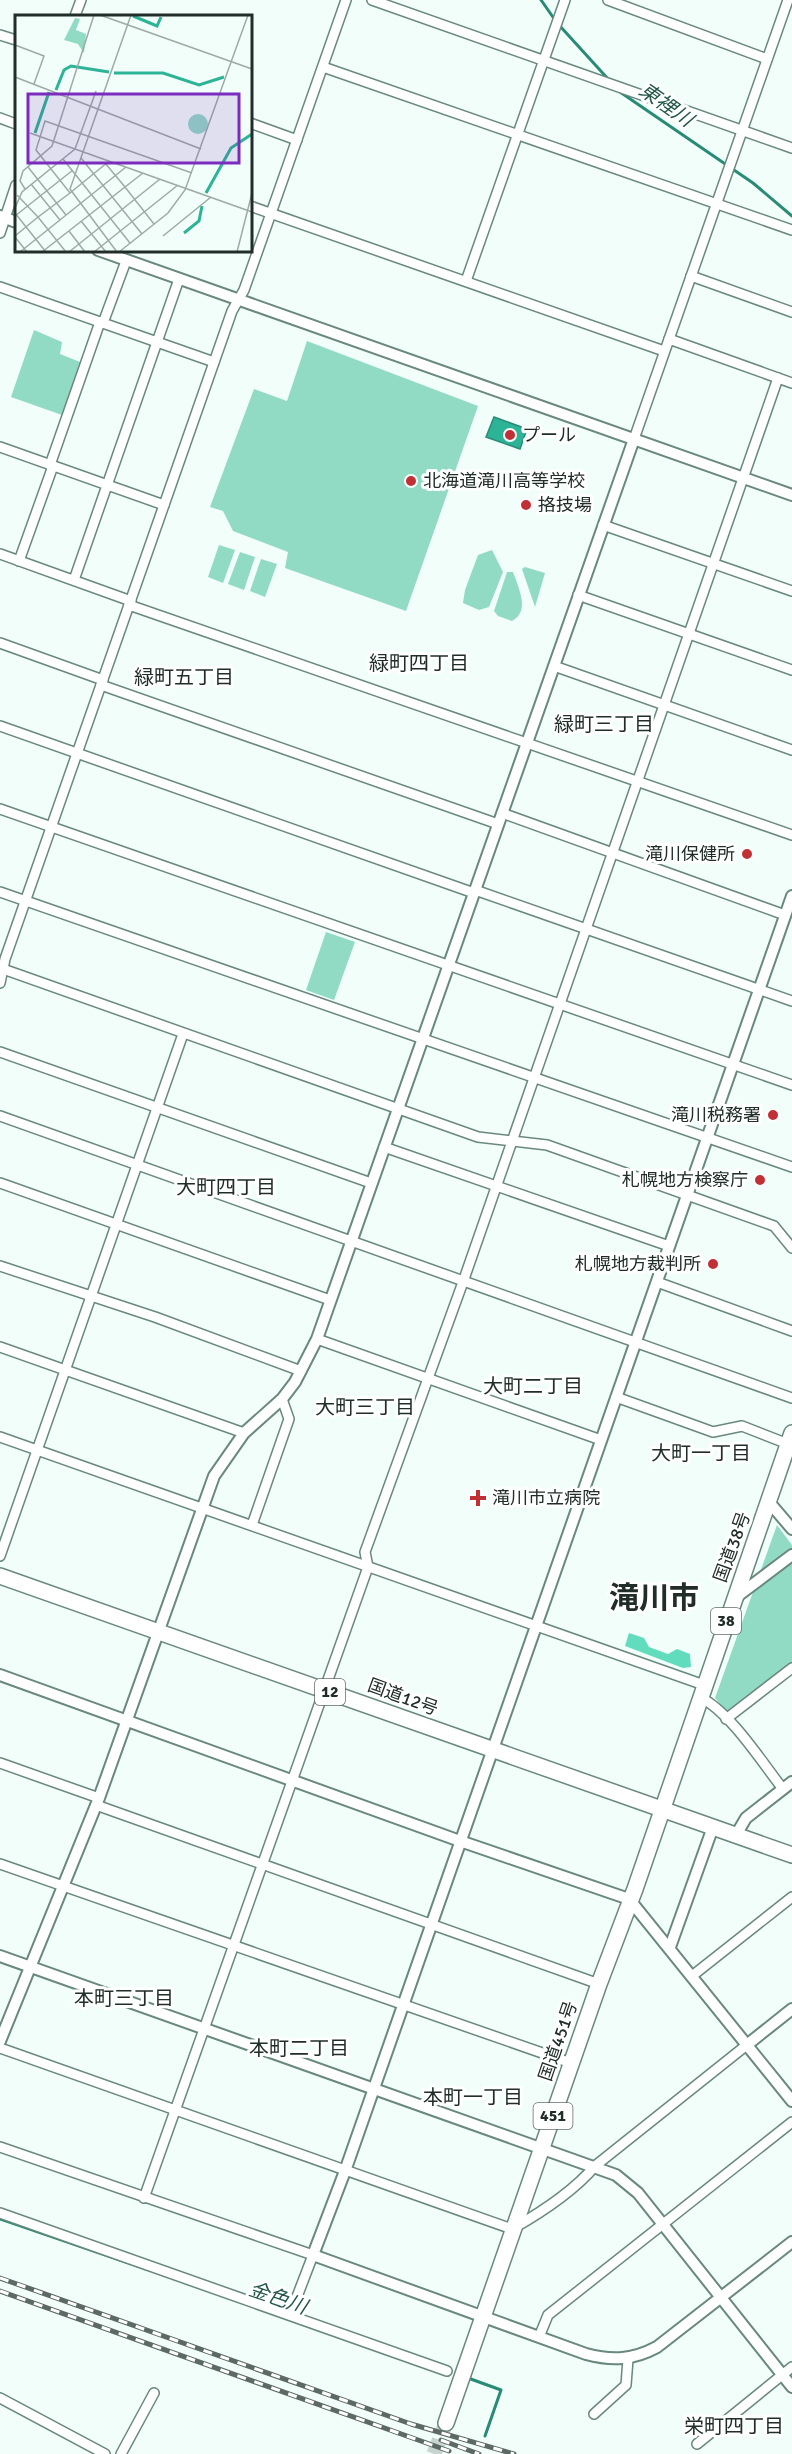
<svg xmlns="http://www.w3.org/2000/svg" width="792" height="2454" font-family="Signika,'Noto Sans JP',sans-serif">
<rect width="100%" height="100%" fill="#f1fefa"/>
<!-- green -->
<g fill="#91dbc5">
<path d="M34 330 62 342 60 354 80 362 62 415 11 397Z"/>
<path d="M307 341 478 406 406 611 285 568 288 552 233 531 223 511 210 507 254 389 287 401Z"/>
<path d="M219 545 235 550 223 583 208 577Z"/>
<path d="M492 550 503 572 489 607 479 610 463 603 465 590 478 555Z"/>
<path d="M240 552 255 557 244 590 228 584Z"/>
<path d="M261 559 277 564 265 597 250 591Z"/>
<path d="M525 567 545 573 535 607 522 569Z"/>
<path d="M507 572H513C518 587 531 611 512 621L498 616 494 611Z"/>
<path d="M326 932 355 942 334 1000 306 990Z"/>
<path d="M777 1525 792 1545V1664L729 1714 715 1698Z"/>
</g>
<!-- forest -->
<path fill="#61ddbd" d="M629 1633 644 1638 649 1647 668 1654 677 1649 690 1654 691 1667 683 1668 625 1646Z"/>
<!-- water -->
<path fill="#2db396" stroke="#298b75" stroke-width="1.5" d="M494 417 527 429 520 449 486 437Z"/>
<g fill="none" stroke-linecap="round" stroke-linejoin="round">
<!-- stream -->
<g stroke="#298b75" stroke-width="3">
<path d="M541 0 555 20"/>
<path d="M559 25 609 80"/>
<path d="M620 92 753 183 792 216"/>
<path d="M0 2219 149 2270"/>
<path d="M468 2378 501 2390 485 2436"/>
</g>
<!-- trunk-tunnel -->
<path stroke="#c7d4d0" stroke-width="15" stroke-dasharray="15 8" stroke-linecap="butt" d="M434 2454 446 2423"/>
<!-- minor casing -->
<g stroke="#69887e" stroke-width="12">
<g id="minor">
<path d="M372 0 792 148"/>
<path d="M608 0 767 59"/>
<path d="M75 16 81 0"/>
<path d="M0 35 16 40"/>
<path d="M323 67 792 230"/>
<path d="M0 118 16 124"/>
<path d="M250 123 297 140"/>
<path d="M250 206 664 351"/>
<path d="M0 233 16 185"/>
<path d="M691 276 792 312"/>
<path d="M466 281 565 0"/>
<path d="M0 287 214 362"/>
<path d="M103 323 126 261"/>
<path d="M669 339 792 383"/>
<path d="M634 439 788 0"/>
<path d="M0 447 164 505"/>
<path d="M50 465 100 322"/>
<path d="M603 525 792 591"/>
<path d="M0 554 131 601"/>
<path d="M19 561 53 466"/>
<path d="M74 580 179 279"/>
<path d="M578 595 792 670"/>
<path d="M129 605 792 835"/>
<path d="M0 643 103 680"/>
<path d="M554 666 792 750"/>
<path d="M101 685 498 824"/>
<path d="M0 726 474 893"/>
<path d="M0 809 792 1085"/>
<path d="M502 813 785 915"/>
<path d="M475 890 792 1001"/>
<path d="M0 892 792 1167"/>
<path d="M0 968 478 1137 547 1145 774 1226 792 1248"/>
<path d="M0 983 5 959 232 311 244 290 346 0"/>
<path d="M0 1052 371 1183"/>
<path d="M0 1116 792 1398"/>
<path d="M384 1147 669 1246"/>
<path d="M0 1183 330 1300"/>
<path d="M0 1266 155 1317 301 1371"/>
<path d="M657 1282 792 1331"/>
<path d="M317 1339 601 1440"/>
<path d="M0 1347 244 1433"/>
<path d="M616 1397 713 1432 742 1426 788 1444"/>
<path d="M0 1437 704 1685"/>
<path d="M252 1525 289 1419 282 1399"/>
<path d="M0 1556 183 1034"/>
<path d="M700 1697C731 1713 761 1761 783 1789"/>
<path d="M726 1719 792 1668"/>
<path d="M0 1763 99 1798"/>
<path d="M96 1805 599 1984"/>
<path d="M0 1864 571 2063"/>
<path d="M692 1976 792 1897"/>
<path d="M0 2048 512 2229C542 2212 573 2192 595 2166L748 2044"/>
<path d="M0 2147 313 2255 290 2315"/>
<path d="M144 2198 368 1567 365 1552 463 1282 778 378"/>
<path d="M0 2213 447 2371"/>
<path d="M539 2337 548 2315 792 2122"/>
<path d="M0 2398 105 2454"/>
<path d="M594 2414 626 2385 628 2359"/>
<path d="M697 2444 792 2367"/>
<path d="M121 2454 154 2393"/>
</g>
</g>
<!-- tertiary casing -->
<g stroke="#69887e" stroke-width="14">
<g id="tertiary">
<path d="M0 216 16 222"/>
<path d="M98 250 792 495"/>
<path d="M792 896 345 2171 313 2255 586 2354C612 2361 633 2360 657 2347L792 2242"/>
<path d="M769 1502 792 1529"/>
<path d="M735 1598 792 1555"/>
<path d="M0 1675 460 1841 629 1899 792 2101"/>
<path d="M736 1835 746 1818 792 1782"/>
<path d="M670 1947 713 1827"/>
<path d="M0 1956 616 2175 638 2193 792 2387"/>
<path d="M0 2041 99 1798 214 1476 244 1433 282 1399 295 1382 317 1339 634 439"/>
<path d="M748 2044 792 2009"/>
</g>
</g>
<!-- trunk casing -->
<g stroke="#69887e" stroke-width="18">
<g id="trunk">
<path d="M0 1576 792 1855"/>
<path d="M446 2423 599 1984 635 1889 792 1433"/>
</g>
</g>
<!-- minor -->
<use href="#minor" stroke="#fff" stroke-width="9"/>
<!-- tertiary -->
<use href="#tertiary" stroke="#fff" stroke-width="10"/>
<!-- trunk -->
<use href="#trunk" stroke="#fff" stroke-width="15"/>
<!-- rail casing -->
<g stroke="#5c6965" stroke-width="5">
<g id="rail">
<path d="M0 2278 411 2424 514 2454"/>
<path d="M0 2291 449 2451"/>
<path d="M441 2440 479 2454"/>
</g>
</g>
<!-- rail -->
<use href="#rail" stroke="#fff" stroke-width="3" stroke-dasharray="9" stroke-linecap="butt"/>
</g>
<!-- markers -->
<g fill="#c03035" stroke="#fff" stroke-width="2">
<circle cx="510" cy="435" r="6"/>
<circle cx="411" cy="481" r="6"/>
<circle cx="526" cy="505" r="6"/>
<circle cx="747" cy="854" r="6"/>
<circle cx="773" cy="1115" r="6"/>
<circle cx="760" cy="1180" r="6"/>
<circle cx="713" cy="1264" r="6"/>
<path d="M475 1489h6v6h6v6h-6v6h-6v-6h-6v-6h6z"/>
</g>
<g text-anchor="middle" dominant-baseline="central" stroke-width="6" stroke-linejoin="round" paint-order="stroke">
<!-- shield labels -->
<g fill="#fff" stroke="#636c69" stroke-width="1.5">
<rect x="711" y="1608" width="30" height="26" rx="4.5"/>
<rect x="315" y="1679" width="30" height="26" rx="4.5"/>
<rect x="533.5" y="2103" width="39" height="26" rx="4.5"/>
</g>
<g font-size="16" font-weight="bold" fill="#202d29">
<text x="726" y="1621">38</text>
<text x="330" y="1692">12</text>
<text x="553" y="2116">451</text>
</g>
<!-- poi labels -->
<g font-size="18" fill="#202d29" stroke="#fff" text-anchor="start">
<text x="522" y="435">プール</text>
<text x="423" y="481">北海道滝川高等学校</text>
<text x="538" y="505">挌技場</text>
<text x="735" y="854" text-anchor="end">滝川保健所</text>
<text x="761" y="1115" text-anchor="end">滝川税務署</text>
<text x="748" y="1180" text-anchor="end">札幌地方検察庁</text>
<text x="701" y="1264" text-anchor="end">札幌地方裁判所</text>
<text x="492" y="1498">滝川市立病院</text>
</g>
<!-- street labels -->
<g font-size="18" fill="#202d29" stroke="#fff">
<text transform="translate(732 1547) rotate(-70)">国道38号</text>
<text transform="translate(403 1697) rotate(20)">国道12号</text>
<text transform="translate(558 2041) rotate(-71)">国道451号</text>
</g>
<!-- water labels -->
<g font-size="20" font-style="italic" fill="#24584a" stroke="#fff">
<text transform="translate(666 105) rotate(35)">東裡川</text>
<text transform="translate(278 2298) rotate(19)">金色川</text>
</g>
<!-- neighbourhood labels -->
<g font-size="20" fill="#202d29" stroke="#fff">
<text x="419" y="663">緑町四丁目</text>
<text x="184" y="677">緑町五丁目</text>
<text x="604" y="724">緑町三丁目</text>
<text x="226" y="1187">大町四丁目</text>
<text x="533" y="1386">大町二丁目</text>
<text x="365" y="1407">大町三丁目</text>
<text x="701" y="1453">大町一丁目</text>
<text x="124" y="1998">本町三丁目</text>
<text x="299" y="2048">本町二丁目</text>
<text x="473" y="2097">本町一丁目</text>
<text x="734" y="2426">栄町四丁目</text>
</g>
<!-- town labels -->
<g font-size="30" font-weight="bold" fill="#202d29" stroke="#fff">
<text x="654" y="1598">滝川市</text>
</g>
</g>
<!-- overview -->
<g transform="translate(15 15)">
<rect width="237" height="237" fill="#f1fefa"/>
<path d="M60 3 65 4 61 15 71 19 69 38 63 29 49 25ZM173 109a10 10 0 1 1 20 0a10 10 0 1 1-20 0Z" fill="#91dbc5"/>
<path fill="none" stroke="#2db396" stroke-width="3" d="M118 1 142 11 146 2M99 58H148L184 70 209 62M41 75 49 55 56 51 94 57M20 118 34 77M191 178 216 133 237 119M169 218 184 206 187 191"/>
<path fill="none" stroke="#9daaa6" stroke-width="1.5" d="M85 0 237 54M0 30 29 41 19 69M0 62 186 134M15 118 237 197M66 143 127 219M48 144 115 228M93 147 55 178 21 135 30 106 177 158M90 148 110 172 128 158M13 152 51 200M16 169 45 205M10 174 5 166 8 156 37 131 79 0M2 180 23 202 55 178M0 193 7 177 60 134 81 76M0 198 31 237M0 201 58 155M66 206 91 237M54 216 70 237M0 221 23 202 51 237M148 221 196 182M0 222 12 237M5 237 111 152M27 237 110 172 139 209M54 237 145 164M79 237 163 170M102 237 55 174 116 0M104 237 153 198 170 175 233 0M222 237 237 178"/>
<path fill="#7b2cbf" fill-opacity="0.15" stroke="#7b2cbf" stroke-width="3" d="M13 79H224V148H13Z"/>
<rect width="237" height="237" fill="none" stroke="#202d29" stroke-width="3"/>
</g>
</svg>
